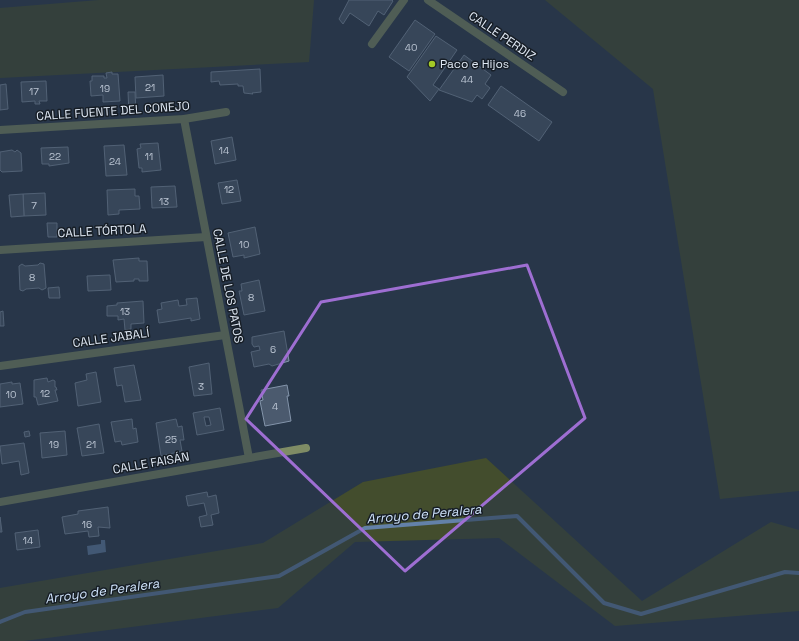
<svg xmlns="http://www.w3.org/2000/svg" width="799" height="641" font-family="'Space Grotesk',sans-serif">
<rect width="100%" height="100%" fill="#283749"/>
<!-- green -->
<g fill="#434d2d">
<path d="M99 0H314L309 62 0 78V8Z"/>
<path d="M545 0H799V491L720 499 653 89Z"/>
<path d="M486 458 642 601 771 522 799 530V611L615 626 499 538 355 542 278 608 24 641H0V588L263 543 363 482Z"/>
</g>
<!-- water -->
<path fill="#6381a8" d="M101 540H105L106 552 88 555 87 546 101 544Z"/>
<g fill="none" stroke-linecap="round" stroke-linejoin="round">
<!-- stream -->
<path stroke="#6381a8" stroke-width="4" d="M0 622 25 612 279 576 365 528 517 516 604 603 641 614 785 572 799 573"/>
</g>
<!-- building -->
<g fill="#4b5a6e" stroke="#8394aa" fill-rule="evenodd">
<path d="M349 0H392L393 1 384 15 378 11 369 26 350 13 343 24 339 19Z"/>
<path d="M415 20 435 34 409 71 389 57Z"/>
<path d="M436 36 457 50 433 85 439 89 430 101 407 77Z"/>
<path d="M464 55 491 75 485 84 490 88 482 99 477 95 472 102 439 90Z"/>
<path d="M260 69 261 92 252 93 253 94 244 93 243 86H238V84L220 85 219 81 211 82V72Z"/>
<path d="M112 72V74H118L120 101 103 102V95L91 96 90 81H92V76H104V78H107L106 73Z"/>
<path d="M163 75 164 96 136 98 135 77Z"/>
<path d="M46 81 47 101H39L40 104H35V101L22 102 21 82Z"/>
<path d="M6 84 8 109 0 110V85Z"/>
<path d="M501 86 552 122 539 141 488 105Z"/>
<path d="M128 92H135L136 113H129Z"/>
<path d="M232 137 236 160 215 164 211 141Z"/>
<path d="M158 143 161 170 142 172V168H139L137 149 141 148 140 144Z"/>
<path d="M124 145 127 175 106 176 104 146Z"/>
<path d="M68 147 69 163 49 166V164H42L41 148Z"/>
<path d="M12 150 15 152 17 150 21 153 22 171 2 172 0 170V152Z"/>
<path d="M237 180 241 201 222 204 218 183Z"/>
<path d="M175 186 177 207 152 208 151 187Z"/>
<path d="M135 189V196H139L140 209 119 210V214L108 215 107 190Z"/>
<path d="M45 193 46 215 24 216 23 194Z"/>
<path d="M23 194 24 216 11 217 9 195Z"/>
<path d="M47 223H57V237H48Z"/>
<path d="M255 227 260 254 244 258V255L233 257 228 233Z"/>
<path d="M139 258V261H147L148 281H139V279H134V281L116 282 113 260Z"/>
<path d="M40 263 44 264 46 288 42 290 39 288 26 289 23 291 20 290 19 266 22 264 25 266 38 265Z"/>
<path d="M110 275 111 290 88 291 87 276Z"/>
<path d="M259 280 265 311 244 315 239 291H242L241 284Z"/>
<path d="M59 287 60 298H49L48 288Z"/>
<path d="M197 298 200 319 191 321V318L159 323 157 310 162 309 161 303 178 300 179 306 187 305 186 299Z"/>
<path d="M143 301 144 323 131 324V329L125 330 124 319 118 320V316H107V306L117 305V303Z"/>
<path d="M3 311 4 326H0V312Z"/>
<path d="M284 331 289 361 272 366 269 364 254 367 251 352 260 350 259 346 254 347 252 344V337Z"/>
<path d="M209 363 212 394 194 396 189 367Z"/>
<path d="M134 365 141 400 125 402 122 385 117 386 114 368Z"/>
<path d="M96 372 101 402 78 406 75 383 87 380 86 374Z"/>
<path d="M47 378 48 382 53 380 55 381V387H56L57 390H55L58 401 38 405 36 397H34V380Z"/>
<path d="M12 382V384L20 383 23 404 0 407V384Z"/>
<path d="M287 385 289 396H287L291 421 265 426 260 401 263 400 261 390Z"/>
<path d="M220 408 224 430 197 435 193 413ZM204 417H209L211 425 206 426Z"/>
<path d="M132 419 133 429 136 428 138 442 122 445 121 441 115 442 111 422Z"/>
<path d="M176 419 178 427 182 426 184 440H180L182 451 161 456 156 423Z"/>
<path d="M99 424 104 453 82 456 77 428Z"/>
<path d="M29 431 30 436 25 437 24 432Z"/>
<path d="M65 431 67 455 42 458 40 433Z"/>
<path d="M24 443 29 473 21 475 19 461 2 464 0 446Z"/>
<path d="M207 492 208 497 216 495 219 513 211 515 213 525 201 527 199 517 207 515 204 503 188 506 186 496Z"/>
<path d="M108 507 110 528 98 527 99 536 89 537 88 531 65 534 62 517 78 514V511Z"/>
<path d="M0 517 2 532H0Z"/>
<path d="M38 530 40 547 17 550 15 533Z"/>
</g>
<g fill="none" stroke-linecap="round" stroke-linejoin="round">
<!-- street -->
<g stroke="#7f8c65" stroke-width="8">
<path d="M428 0 563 92"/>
<path d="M372 44 404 0"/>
<path d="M184 119 249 458"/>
<path d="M0 130 184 119 226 112"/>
<path d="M0 250 206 237"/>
<path d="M0 366 225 335"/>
<path d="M0 502 306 448"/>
</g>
</g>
<!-- marked area -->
<path d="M0 0H799V641H0ZM527 265 585 418 405 571 246 419 321 302Z" fill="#283749" fill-opacity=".55" fill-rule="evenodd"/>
<path fill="none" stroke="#9e6ed2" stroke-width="3" stroke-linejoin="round" d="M527 265 585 418 405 571 246 419 321 302Z"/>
<!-- markers -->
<circle fill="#a3c926" stroke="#171e26" stroke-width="1.5" cx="432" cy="64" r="4"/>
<g text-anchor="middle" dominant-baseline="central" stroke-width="3" stroke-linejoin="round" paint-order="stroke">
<!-- number labels -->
<g font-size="10" fill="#bac4d2">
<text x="411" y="47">40</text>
<text x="467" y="79">44</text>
<text x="150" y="87">21</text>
<text x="105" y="88">19</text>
<text x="34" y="91">17</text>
<text x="520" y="113">46</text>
<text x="224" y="150">14</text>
<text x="55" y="156">22</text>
<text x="149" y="156">11</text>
<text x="115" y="161">24</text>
<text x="229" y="189">12</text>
<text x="164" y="201">13</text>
<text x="34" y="205">7</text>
<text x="244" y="244">10</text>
<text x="32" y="277">8</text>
<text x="251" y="297">8</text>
<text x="125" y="311">13</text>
<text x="273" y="349">6</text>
<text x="201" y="386">3</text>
<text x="45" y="393">12</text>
<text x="11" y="394">10</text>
<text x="275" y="406">4</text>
<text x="171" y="439">25</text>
<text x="54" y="444">19</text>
<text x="91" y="444">21</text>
<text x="87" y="524">16</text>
<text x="28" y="540">14</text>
</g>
<!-- street labels -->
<g font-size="12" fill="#dfe8f4" stroke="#171e26">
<text transform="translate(502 36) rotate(34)">CALLE PERDIZ</text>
<text transform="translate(113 111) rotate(-4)">CALLE FUENTE DEL CONEJO</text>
<text transform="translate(102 231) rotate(-3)">CALLE TÓRTOLA</text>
<text transform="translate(228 286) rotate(79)">CALLE DE LOS PATOS</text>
<text transform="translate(111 338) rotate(-8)">CALLE JABALÍ</text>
<text transform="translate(151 463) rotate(-10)">CALLE FAISÁN</text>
</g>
<!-- poi labels -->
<g font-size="12" fill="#dfe8f4" stroke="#171e26" text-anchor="start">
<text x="440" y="64">Paco e Hijos</text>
</g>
<!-- water labels -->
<g font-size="13" font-style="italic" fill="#d0e4fc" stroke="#171e26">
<text transform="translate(424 514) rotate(-5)">Arroyo de Peralera</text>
<text transform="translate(102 591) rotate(-8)">Arroyo de Peralera</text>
</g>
</g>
</svg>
